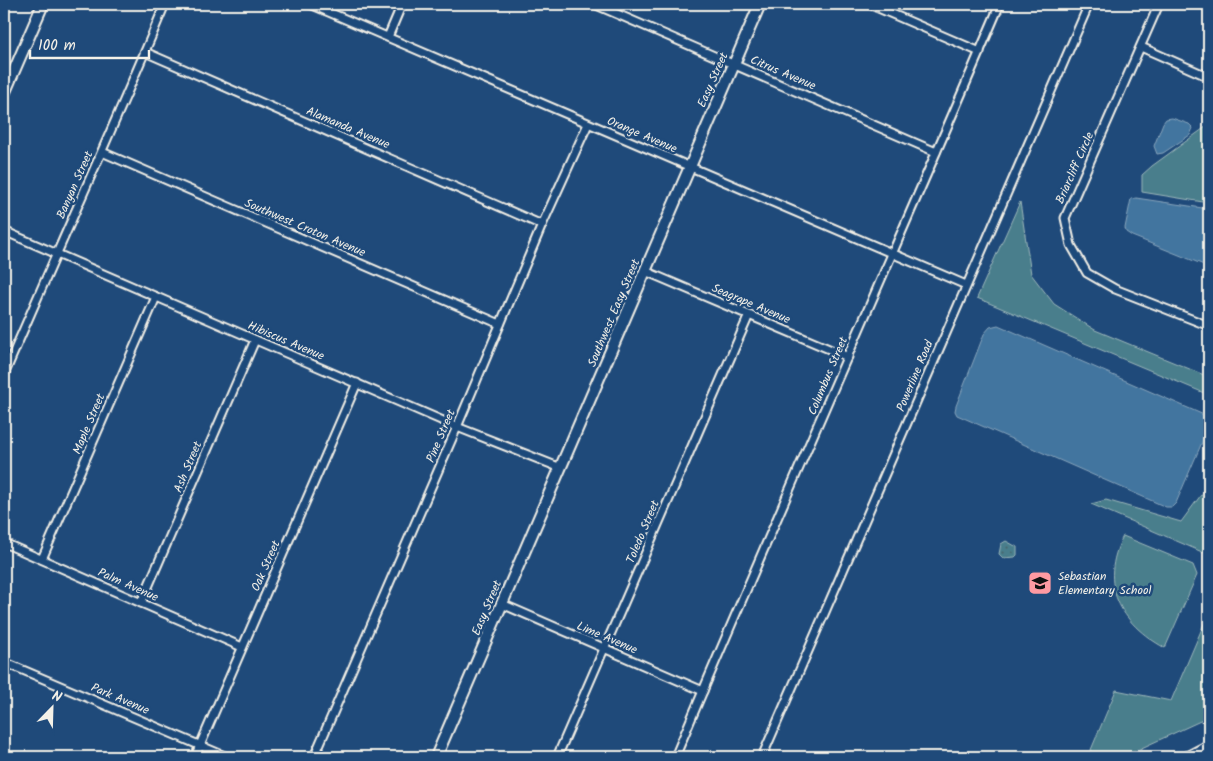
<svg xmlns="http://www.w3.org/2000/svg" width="1213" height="761" font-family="Kalam,sans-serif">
<defs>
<pattern id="park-dots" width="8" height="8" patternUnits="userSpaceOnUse" patternTransform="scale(1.25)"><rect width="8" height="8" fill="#497e8c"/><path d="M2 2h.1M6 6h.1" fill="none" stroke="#49666c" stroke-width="1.8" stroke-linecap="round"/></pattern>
</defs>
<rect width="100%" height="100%" fill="#1f4a7a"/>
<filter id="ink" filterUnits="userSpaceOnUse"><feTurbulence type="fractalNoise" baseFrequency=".02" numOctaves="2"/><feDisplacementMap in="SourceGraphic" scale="10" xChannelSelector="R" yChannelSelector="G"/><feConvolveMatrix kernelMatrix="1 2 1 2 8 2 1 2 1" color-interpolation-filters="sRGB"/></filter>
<g filter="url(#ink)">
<!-- grass -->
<g fill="#497e8c" stroke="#9eb8ba">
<path d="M1209 122V203L1142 192V175L1152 166 1207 126Z"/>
<path d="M1020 202 1031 274 1054 304 1095 330 1209 377V395L977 298Z"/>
<path d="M1201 495 1209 498V555L1091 504 1106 500 1181 522Z"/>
<path d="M1123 536 1193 565 1197 575 1165 648C1120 623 1098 585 1123 536Z"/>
<path d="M1209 612V717L1122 757H1088L1116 690 1171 701Z"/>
</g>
<!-- park -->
<path fill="url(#park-dots)" stroke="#9eb8ba" d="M1006 541 1017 547V555L1015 557 1003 558 999 554 1001 544Z"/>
<!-- water -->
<g fill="#42749f" stroke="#89a6bc">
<path d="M1172 118 1189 124 1193 128 1190 135 1163 153 1157 154 1154 146 1163 123 1166 119Z"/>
<path d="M1136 198 1209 209V267L1132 236 1126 232 1125 228 1131 199Z"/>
<path d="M998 325 1204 415 1208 419 1209 426 1176 503 1172 507H1166L957 415 955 411 956 406 984 334 990 327Z"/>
</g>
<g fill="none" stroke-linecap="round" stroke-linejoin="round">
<!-- street casing -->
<g stroke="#f4f1e8" stroke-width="11">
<g id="street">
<path d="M310 4 966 285"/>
<path d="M594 4 936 152"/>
<path d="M869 4 980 52"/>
<path d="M1159 4 1065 218 1071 245 1087 273 1115 289 1209 326"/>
<path d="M388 37 402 4"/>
<path d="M1141 47 1209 77"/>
<path d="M145 52 542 225"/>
<path d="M102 152 500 324"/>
<path d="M4 231 457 427 561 468"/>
<path d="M645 271 848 357"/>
<path d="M4 375C57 251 113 129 165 4"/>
<path d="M4 543 242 647"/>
<path d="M42 559 156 297"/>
<path d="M141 603 255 340"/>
<path d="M502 604 703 691"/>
<path d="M4 662 227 757"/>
<path d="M195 757 357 383"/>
<path d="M314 757 457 427 542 225 588 124"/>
<path d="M557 757 749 315"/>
<path d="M675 757C781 505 893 255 1000 4"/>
<path d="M762 757 1089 4"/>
</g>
</g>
<!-- secondary casing -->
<g stroke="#f4f1e8" stroke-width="14">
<g id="secondary">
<path d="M4 94 43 4"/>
<path d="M436 757 760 4"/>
<path d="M1188 757 1209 746"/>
</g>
</g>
<!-- street -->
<use href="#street" stroke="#1f4a7a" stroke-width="7"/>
<!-- secondary -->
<use href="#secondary" stroke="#1f4a7a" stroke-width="10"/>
</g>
</g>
<!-- icons -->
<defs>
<g id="school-square" transform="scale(1.25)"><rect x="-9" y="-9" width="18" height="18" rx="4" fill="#ff9aa2" stroke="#1f4a7a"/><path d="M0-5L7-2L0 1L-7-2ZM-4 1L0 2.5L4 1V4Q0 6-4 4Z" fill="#111"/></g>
</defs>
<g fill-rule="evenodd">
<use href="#school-square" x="1040" y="583"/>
</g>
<g text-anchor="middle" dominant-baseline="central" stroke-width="5" stroke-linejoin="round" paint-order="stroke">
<!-- street labels -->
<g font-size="12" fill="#f4f1e8" stroke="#1f4a7a">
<text transform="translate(783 73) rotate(23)">Citrus Avenue</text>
<text transform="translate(713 80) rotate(-66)">Easy Street</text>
<text transform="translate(348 128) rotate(23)">Alamanda Avenue</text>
<text transform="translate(642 135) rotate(23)">Orange Avenue</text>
<text transform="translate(1075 168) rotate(-66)">Briarcliff Circle</text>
<text transform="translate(75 185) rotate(-66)">Banyan Street</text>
<text transform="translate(305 228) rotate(23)">Southwest Croton Avenue</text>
<text transform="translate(751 304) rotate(23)">Seagrape Avenue</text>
<text transform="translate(614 313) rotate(-67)">Southwest Easy Street</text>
<text transform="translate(286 341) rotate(23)">Hibiscus Avenue</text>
<text transform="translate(828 376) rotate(-67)">Columbus Street</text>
<text transform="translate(915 376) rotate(-67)">Powerline Road</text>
<text transform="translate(89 424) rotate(-67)">Maple Street</text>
<text transform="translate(441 436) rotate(-67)">Pine Street</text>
<text transform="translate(188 467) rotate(-67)">Ash Street</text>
<text transform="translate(643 532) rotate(-67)">Toledo Street</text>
<text transform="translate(266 566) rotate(-66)">Oak Street</text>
<text transform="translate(128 585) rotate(24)">Palm Avenue</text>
<text transform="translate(487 608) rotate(-67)">Easy Street</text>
<text transform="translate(607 638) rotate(23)">Lime Avenue</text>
<text transform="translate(120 699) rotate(23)">Park Avenue</text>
</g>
<!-- poi labels -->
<g font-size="12" fill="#f4f1e8" stroke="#1f4a7a" text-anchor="start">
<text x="1058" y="576">Sebastian<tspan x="1058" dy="14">Elementary School</tspan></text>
</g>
</g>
<!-- margin -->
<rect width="1213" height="761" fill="none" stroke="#1f4a7a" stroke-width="20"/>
<rect x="10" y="10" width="1193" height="741" fill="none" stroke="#f4f1e8" stroke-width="2" filter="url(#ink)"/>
<!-- north arrow -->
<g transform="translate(52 708) rotate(23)" stroke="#1f4a7a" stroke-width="4" paint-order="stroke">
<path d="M0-4L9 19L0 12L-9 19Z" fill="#f4f1e8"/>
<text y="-8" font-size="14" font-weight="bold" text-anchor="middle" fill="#f4f1e8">N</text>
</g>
<!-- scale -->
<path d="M30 50v8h119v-8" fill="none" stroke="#f4f1e8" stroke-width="2.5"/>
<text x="38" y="50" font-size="15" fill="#f4f1e8" stroke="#1f4a7a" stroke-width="4" paint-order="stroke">100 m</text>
</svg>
